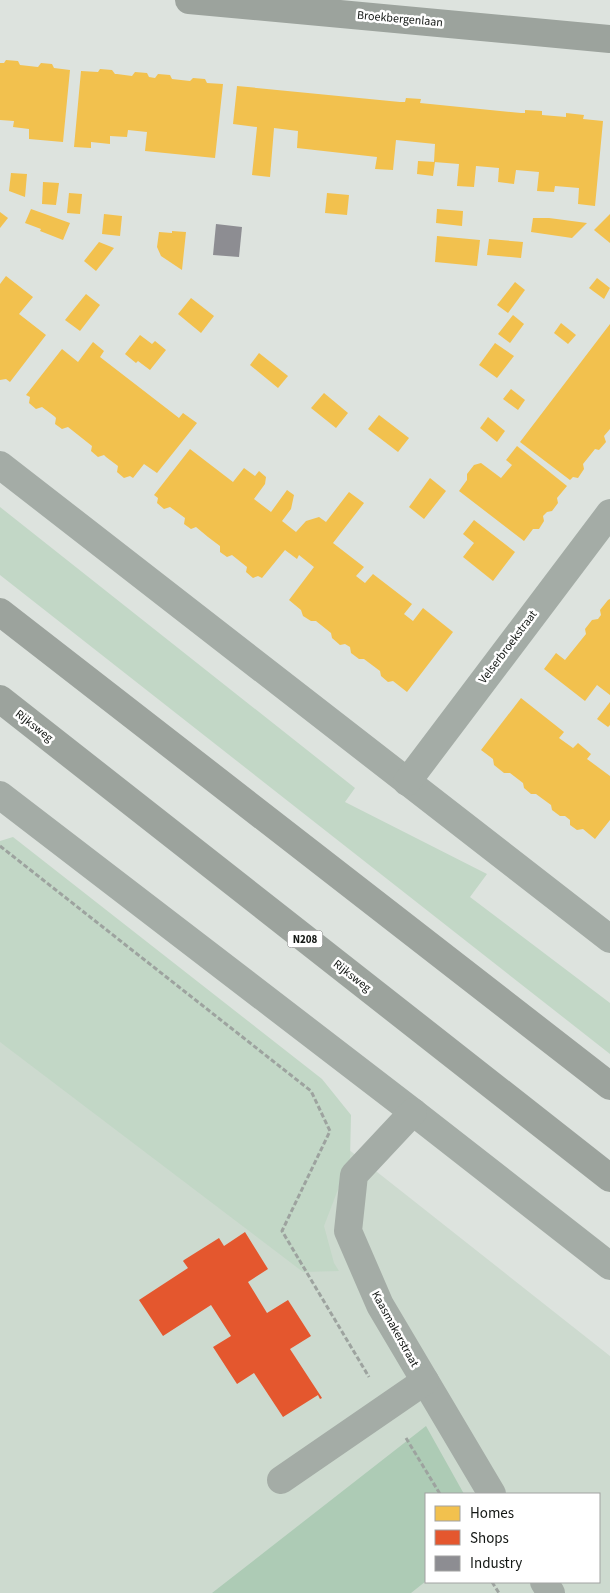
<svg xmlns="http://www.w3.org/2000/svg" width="610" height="1593" font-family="'Source Sans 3',sans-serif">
<rect width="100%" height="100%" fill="#dde3de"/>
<!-- built -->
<path fill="#cddacf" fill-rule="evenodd" d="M0 874 610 1356V1593H0ZM426 1494H599V1582H426Z"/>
<!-- green -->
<g fill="#c2d7c6">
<path d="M0 507 355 788 345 802 487 874 470 897 610 1003V1054L0 575Z"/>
<path d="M13 837 322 1079 351 1115 350 1158 324 1226 334 1263 339 1271 303 1272 0 1042V841Z"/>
</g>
<!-- forest -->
<path fill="#adcbb5" d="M426 1426 464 1494H426V1581L411 1593H212Z"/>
<!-- homes -->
<g fill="#f2c14e">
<path d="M6 60 18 61 20 65 38 67 41 63 52 64 54 68 70 70 63 142 29 139V129L13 127 14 121 0 120V63H4Z"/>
<path d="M100 69 112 70 115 74H117L132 76 135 72 147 73 149 77 155 78 158 74 170 75 172 79 190 81 193 78 205 79 207 83 223 84 215 158 145 151 147 132 128 130 127 137 110 136V144L91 142V148L74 147 81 71 98 72Z"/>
<path d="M237 86 400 102H405L406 98 421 99 420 103 521 113H525V110L542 111V115L566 117V113L584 115 583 119 603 121 595 206 578 204 579 188 555 186 554 192 537 191 539 172 516 170 514 184 498 182 499 168 476 166 474 187 457 186 459 164 434 162 435 144 396 140 393 170 375 169 377 157 297 148 298 131 274 128 270 177 252 175 257 127 233 124Z"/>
<path d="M418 161 435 162 433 176 417 174Z"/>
<path d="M11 173 27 174 25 197 9 191Z"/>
<path d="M43 182 59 183 56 205 42 204Z"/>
<path d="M69 193 82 194 80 214 67 213Z"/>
<path d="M327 193 349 195 347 215 325 213Z"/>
<path d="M31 209 70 223 63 240 40 231 41 229 25 223Z"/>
<path d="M437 209 463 211 462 226 436 223Z"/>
<path d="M0 212 8 218 0 228Z"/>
<path d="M104 214 122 216 120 236 102 234Z"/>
<path d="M610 214V243L594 230Z"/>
<path d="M533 218H549L587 223 572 238 531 232Z"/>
<path d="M172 231 186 232 182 270 161 256 157 247 159 232 172 233Z"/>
<path d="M437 236 480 240 477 266 435 262Z"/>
<path d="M489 239 523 242 521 258 487 255Z"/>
<path d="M99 242 114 248 96 271 84 261Z"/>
<path d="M6 276 33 297 19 314 46 335 10 382 6 379 0 380V284Z"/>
<path d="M597 278 610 288 604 299 589 288Z"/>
<path d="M515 282 525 290 508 313 497 305Z"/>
<path d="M86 294 100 305 80 331 65 320Z"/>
<path d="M191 298 214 316 201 333 178 314Z"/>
<path d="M513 315 524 324 510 343 498 334Z"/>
<path d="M561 323 576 335 568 344 554 333Z"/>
<path d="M610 324V429L604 436 606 442 599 450 595 449 583 464 584 469 578 478 573 477 570 480 520 442Z"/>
<path d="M140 335 152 344 155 341 166 350 150 370 138 361 136 363 125 354Z"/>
<path d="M93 342 104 351 100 357 179 418 183 413 197 423 157 473 144 464 133 478 130 476 124 478 117 472 118 466 106 457 104 455 98 457 91 451 92 446 68 427 62 429 55 424 56 418 54 416 42 407 36 409 29 403 30 397 26 395 62 349 78 362Z"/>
<path d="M495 343 514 356 497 378 479 365Z"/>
<path d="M259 353 288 376 278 388 250 365Z"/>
<path d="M511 389 525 400 518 410 503 399Z"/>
<path d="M324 393 348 413 336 428 311 408Z"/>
<path d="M379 415 409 438 398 452 368 429Z"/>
<path d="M488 417 505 431 497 442 480 428Z"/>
<path d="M517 446 567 486 557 498 558 503 552 511 547 512 543 516 544 521 539 529H533L524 541 459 491 467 480V474L474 465 481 463 501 478 512 465 506 460Z"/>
<path d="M190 449 233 482 244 468 255 476 259 471 266 477 265 484 254 499 271 512 287 490 294 495 291 509 282 521 296 532 306 521 319 517 326 522 349 492 364 503 333 543 364 567 356 576 365 583 373 574 412 604 404 614 413 621 423 608 453 632 407 692 393 681 388 682 381 676 380 671 364 659H359L351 653 350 647 345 644 340 645 332 638 331 633 316 621H311L303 616 301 610 289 600 314 567 299 555 297 559 285 550 262 578 258 576 253 578 246 572 247 567 232 555 227 557 220 552V546L208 537 196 527 191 529 184 524 185 518 170 507 164 509 157 503 158 498 154 495Z"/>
<path d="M430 478 446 491 424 519 409 507Z"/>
<path d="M474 520 515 552 493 581 463 557 474 543 463 534Z"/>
<path d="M610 599V695L597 685 585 701 544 669 556 653 565 660 586 634 585 629 592 620 598 619 601 615 600 610 608 600Z"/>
<path d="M521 698 564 732 559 738 573 748 578 743 591 754 587 759 610 776V820L595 839 583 829 577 830 570 825V820L565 816H560L552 810 551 805 536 794H531L524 788 523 783 510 773H504L494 765 493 759 481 750Z"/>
<path d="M610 702V725L608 727 597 719Z"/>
</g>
<!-- shops -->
<path fill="#e4572e" d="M245 1232 268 1269 248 1282 267 1313 288 1300 311 1336 290 1349 322 1398 320 1399 318 1395 283 1417 254 1373 237 1384 213 1347 231 1336 211 1305 163 1336 139 1300 188 1268 183 1261 184 1260 219 1238 224 1246Z"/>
<!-- industry -->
<path fill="#8d8d92" d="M216 224 242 227 239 257 213 255Z"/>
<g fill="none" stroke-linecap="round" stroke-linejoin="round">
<!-- path -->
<g stroke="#9da39f" stroke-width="3" stroke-dasharray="5 2.5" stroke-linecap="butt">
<path d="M0 846 311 1091 330 1131 282 1231 369 1377"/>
<path d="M406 1438 440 1494"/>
<path d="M492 1582 499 1593"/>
</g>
<!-- minor -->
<g stroke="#a4aca6" stroke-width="28">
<path d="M0 465 610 939"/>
<path d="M407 782 610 513"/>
<path d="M0 795 413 1112 610 1266"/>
<path d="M413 1112 354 1175 348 1231 380 1305 492 1494"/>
<path d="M281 1480 425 1381"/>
<path d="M544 1582 551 1593"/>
</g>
<!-- major -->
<g stroke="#9ca39d" stroke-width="28">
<path d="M189 0 610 39"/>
<path d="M0 612 610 1086"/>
<path d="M0 699 610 1178"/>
</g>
</g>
<g text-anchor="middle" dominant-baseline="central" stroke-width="5" stroke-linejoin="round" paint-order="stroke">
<!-- shield labels -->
<rect fill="#fff" stroke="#5a5d5a" stroke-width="1" x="287.5" y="930.5" width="35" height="17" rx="4"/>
<g font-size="11" font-weight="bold" fill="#131714">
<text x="305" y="939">N208</text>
</g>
<!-- street labels -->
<g font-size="12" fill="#131714" stroke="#fff">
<text transform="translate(400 19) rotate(5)">Broekbergenlaan</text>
<text transform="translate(508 647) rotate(-53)">Velserbroekstraat</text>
<text transform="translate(34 726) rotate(38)">Rijksweg</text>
<text transform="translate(352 976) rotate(38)">Rijksweg</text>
<text transform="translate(395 1329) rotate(61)">Kaasmakerstraat</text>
</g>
</g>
<!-- legend -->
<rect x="425" y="1493" width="175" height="90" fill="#ffffff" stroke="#a1a2a1"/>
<rect x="435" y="1506" width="25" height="15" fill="#f2c14e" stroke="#a1a2a1"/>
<text x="470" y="1518" font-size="15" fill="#131714">Homes</text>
<rect x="435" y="1530" width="25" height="15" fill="#e4572e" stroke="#a1a2a1"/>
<text x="470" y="1543" font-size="15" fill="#131714">Shops</text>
<rect x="435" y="1556" width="25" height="15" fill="#8d8d92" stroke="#a1a2a1"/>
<text x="470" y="1568" font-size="15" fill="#131714">Industry</text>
</svg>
